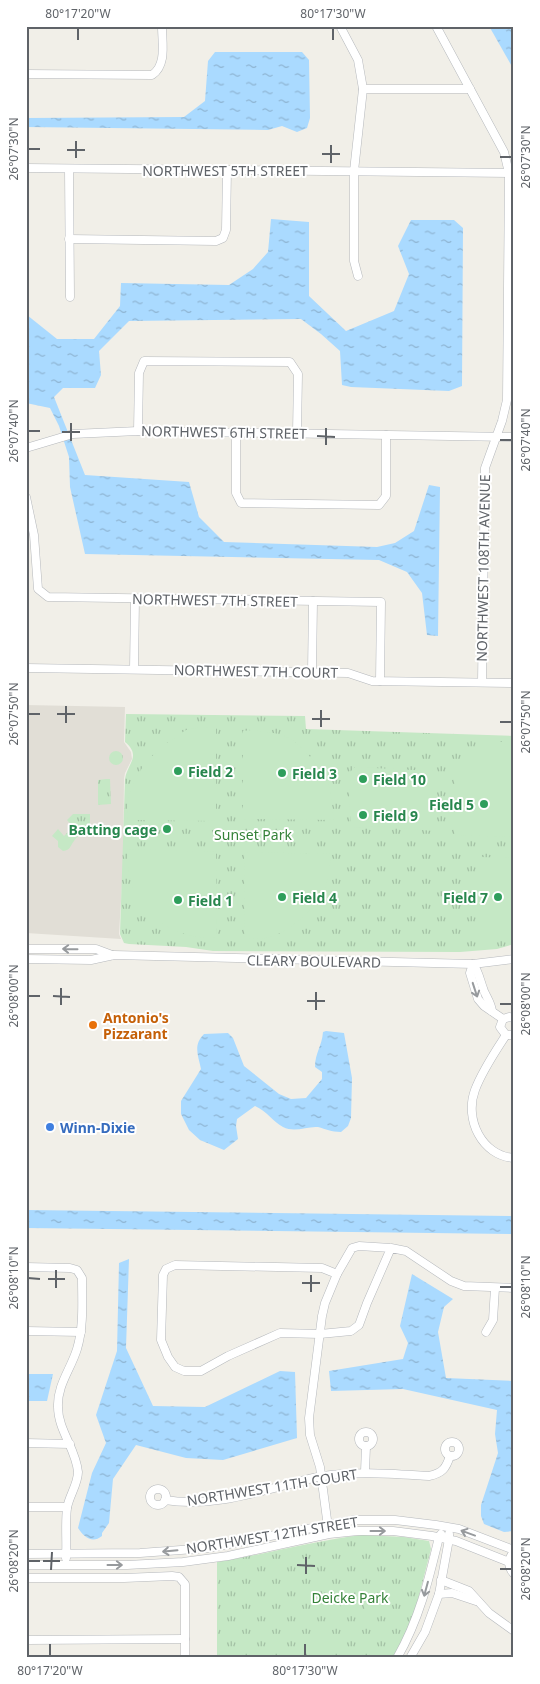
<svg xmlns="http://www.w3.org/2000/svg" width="540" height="1684" font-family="'Noto Sans',sans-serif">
<defs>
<pattern id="grass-tufts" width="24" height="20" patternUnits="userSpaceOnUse" patternTransform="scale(1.25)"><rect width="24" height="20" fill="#c5e8c5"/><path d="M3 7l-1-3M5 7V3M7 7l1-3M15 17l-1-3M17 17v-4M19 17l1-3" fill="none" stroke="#a3c0a4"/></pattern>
<pattern id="water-ripples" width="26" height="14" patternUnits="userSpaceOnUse" patternTransform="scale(1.25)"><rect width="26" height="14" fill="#aadaff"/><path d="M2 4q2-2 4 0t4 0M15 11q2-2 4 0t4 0" fill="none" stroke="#8eb4d2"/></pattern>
</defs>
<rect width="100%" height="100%" fill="#f1efe8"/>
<!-- education -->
<path fill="#e1ded6" d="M26 705 125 707 124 742 131 752 132 759 125 773 124 779 123 867 119 934 121 939 26 933Z"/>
<!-- grass -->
<g fill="url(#grass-tufts)">
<path d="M126 714 305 716 306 729 514 736V944L497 949 460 952 213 951 186 947 129 944 124 943 120 934 125 779C127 764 142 756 125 742Z"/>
<circle cx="116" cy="758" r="7"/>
<path d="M106 779H110L111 804 98 805V780Z"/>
<path d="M73 814H90V827L87 832C82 834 77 836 74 841 70 846 71 850 63 851L58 847V841L52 836 58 829 64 836 73 827 67 820Z"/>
<path d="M362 1535 404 1537 429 1541 431 1549 411 1627 392 1658H217V1562C267 1554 313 1541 362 1535Z"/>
</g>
<!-- garden -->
<g fill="#c5e8c5">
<path d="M216 728V821L128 820C123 785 148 754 176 737 180 734 185 730 189 729 198 727 208 728 216 728Z"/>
<path d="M251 730C263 732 278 732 289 738 302 745 321 768 327 782 332 793 332 808 334 820L243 819V731Z"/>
<path d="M486 742H514V837L455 835V773Z"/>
<path d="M355 767 433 771 437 775V828L433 831 378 826 354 828 351 825 349 799 351 771Z"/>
<path d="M127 849 216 852 217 937C185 941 148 922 134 891 129 878 127 864 127 849Z"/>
<path d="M244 852 331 854C330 867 329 881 323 892 312 912 288 934 265 938 259 939 252 938 245 938Z"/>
<path d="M481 857 514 858V936H481Z"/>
<rect x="330" y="1587" width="10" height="22"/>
<rect x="343" y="1587" width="10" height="22"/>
<rect x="365" y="1598" width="11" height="17"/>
<rect x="315" y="1639" width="11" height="19"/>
</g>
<!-- water -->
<g fill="url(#water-ripples)">
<path d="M489 26H514V70Z"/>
<path d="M215 52H302L309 60 310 118 307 128 297 132 282 126 268 130 26 127V118L184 117 205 101 208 61Z"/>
<path d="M271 219 309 222V296L346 331 394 311 409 274 398 246 411 220H454L463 228 462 386 449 391 351 387 342 385 340 351 321 334 301 319 129 321 99 351 101 375 95 388H63L54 397 85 475 189 482 199 517 224 542 377 547 395 543 414 531 429 485 440 487 438 636 427 635 422 593 407 572 379 560 85 554 70 487 69 457 59 426 50 408 26 403V295L27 315 57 339H94L120 306 121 283 229 285 253 269 268 252Z"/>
<path d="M326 1031 344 1033 352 1078 351 1118 348 1126 341 1132C331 1132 326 1129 318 1127 307 1126 295 1133 283 1127 273 1122 267 1111 255 1106L237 1119 236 1126 238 1139 224 1150 200 1140 189 1130 181 1114V1101L201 1069C198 1055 193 1045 204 1034L228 1033 233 1038 244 1066 279 1094 291 1099 306 1098 322 1079V1072L315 1067C315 1053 322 1046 323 1032Z"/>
<path d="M26 1210 514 1216V1234L26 1228Z"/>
<path d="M129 1259 126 1348 153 1406 205 1407 280 1371 295 1372 297 1438 223 1460 186 1458 136 1445 113 1479 109 1523 102 1533V1536C92 1544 84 1537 78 1528L92 1473 106 1443 96 1415 117 1351 119 1263Z"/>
<path d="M412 1274 453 1299 444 1307 438 1332 446 1378 514 1381V1531L504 1532 484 1524 481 1516V1505L498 1453 495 1434 497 1410 403 1389 331 1391 329 1371 403 1359 408 1343 400 1326Z"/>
<path d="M26 1374H53L47 1401H26Z"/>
</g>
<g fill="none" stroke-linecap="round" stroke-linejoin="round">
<!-- minor casing -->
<g stroke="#b5b8bc" stroke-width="9">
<g id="minor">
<path d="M340 26 358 60 363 89 354 171V261L358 276"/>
<path d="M436 26 504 152 509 173 507 400 502 421 485 468 482 682"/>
<path d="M26 74 152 75C167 65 162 43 162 26"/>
<path d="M363 89H470"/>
<path d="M26 168 512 173"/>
<path d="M69 169 70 297"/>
<path d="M69 239 216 241 223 238 226 230 227 170"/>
<path d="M138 431 139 373 144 361 290 362 298 374 297 433"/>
<path d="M236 433V493L241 503 379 505 386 496V435"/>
<path d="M26 448 73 434 138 431 514 437"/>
<path d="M26 497 34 535 38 589 48 597 381 602 380 681"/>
<path d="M26 668 348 673 372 681 514 683"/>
<path d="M134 669 135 599"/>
<path d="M312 672 313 601"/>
<path d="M26 949H96L112 955"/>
<path d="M26 959 91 960 114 955 473 964 514 959"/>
<path d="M473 964 470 973 478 999 484 1006 503 1019"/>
<path d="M473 964C479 972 480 981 484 991 487 998 491 1003 492 1011"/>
<path d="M514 1018 509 1017 503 1019 500 1027 506 1035H514"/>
<path d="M506 1035C495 1052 482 1071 475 1090 464 1119 482 1156 514 1158"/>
<path d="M391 1248 367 1303 359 1325 351 1331 320 1334 280 1333 228 1356 201 1371H184L175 1367 168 1357 161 1340 163 1275 166 1269 175 1265 322 1268 337 1274 352 1248 359 1246 391 1248 406 1251 451 1281 464 1286 514 1288"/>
<path d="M26 1267 70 1268 77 1270 82 1278C82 1301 84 1326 77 1349 71 1369 57 1385 58 1407 58 1430 76 1449 78 1472 78 1484 69 1496 67 1508 65 1524 67 1542 66 1558"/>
<path d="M26 1331 81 1332"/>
<path d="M486 1332 493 1320 495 1288"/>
<circle cx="366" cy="1439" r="7"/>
<circle cx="452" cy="1449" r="7"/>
<path d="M26 1443 70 1444"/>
<path d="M365 1472 366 1446"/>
<circle cx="158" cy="1497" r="8"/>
<path d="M165 1500C205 1507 247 1495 286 1485 298 1482 310 1478 323 1476 358 1471 393 1474 429 1476 443 1473 446 1468 450 1456"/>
<path d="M26 1507H67"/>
<path d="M328 1527 320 1467 310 1435 309 1418 322 1316 325 1303 337 1274"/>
<path d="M514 1552C507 1559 508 1567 514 1574"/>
<path d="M26 1554 140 1553 208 1548 354 1520H395L436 1525 459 1529 514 1550"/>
<path d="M26 1565H127L183 1562 228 1556 329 1534 358 1531H393L432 1536 456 1541 509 1562"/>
<path d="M26 1578H124L172 1576 179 1577 185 1584V1658"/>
<path d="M441 1580 469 1591 489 1613 514 1631"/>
<path d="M439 1594 452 1593 476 1601"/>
<path d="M26 1640 185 1639"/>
<path d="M397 1658C419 1620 429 1579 439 1537L441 1534"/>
<path d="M410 1658 425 1632 439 1594 449 1539V1534"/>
</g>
</g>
<!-- minor -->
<use href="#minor" stroke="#fff" stroke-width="8"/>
</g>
<!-- one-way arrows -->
<defs><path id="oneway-shaft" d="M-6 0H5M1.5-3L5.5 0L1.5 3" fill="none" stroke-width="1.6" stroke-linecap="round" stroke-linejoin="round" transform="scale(1.25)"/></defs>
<g stroke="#979a9d">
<use href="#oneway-shaft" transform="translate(70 949) rotate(-179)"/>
<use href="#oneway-shaft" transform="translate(475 990) rotate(72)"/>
<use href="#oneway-shaft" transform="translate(378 1531)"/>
<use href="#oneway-shaft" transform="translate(468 1533) rotate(-160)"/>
<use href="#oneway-shaft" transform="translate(170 1551) rotate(175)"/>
<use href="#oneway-shaft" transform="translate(115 1565)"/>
<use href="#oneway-shaft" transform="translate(426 1589) rotate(105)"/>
</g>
<!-- ticks -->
<path fill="none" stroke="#5f6368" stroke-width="2" d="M78 40V28M333 40V28M28 149H40M67 150H85M322 154H340M500 157H512M76 158V141M331 163V145M28 431H40M62 432H80M317 436 335 437M500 440H512M71 441V423M326 445V428M28 714H40M57 714H75M312 719H330M500 722H512M66 723V706M321 727V710M28 996H40M53 996 70 997M307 1001H325M500 1004H512M61 1005V988M316 1010V992M28 1278 40 1279M48 1279H65M302 1283H320M500 1287H512M56 1288V1270M311 1292V1275M28 1561H40M43 1561H60M297 1565 315 1566M500 1569H512M51 1570 52 1552M306 1574V1557M50 1656V1644M305 1656V1644"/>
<!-- markers -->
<g fill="#2e9e5b" stroke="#fff" stroke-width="2">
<circle cx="178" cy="771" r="5"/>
<circle cx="282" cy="773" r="5"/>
<circle cx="363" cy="779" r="5"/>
<circle cx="484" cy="804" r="5"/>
<circle cx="363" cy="815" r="5"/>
<circle cx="167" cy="829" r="5"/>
<circle cx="282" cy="897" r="5"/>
<circle cx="498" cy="897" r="5"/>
<circle cx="178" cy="900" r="5"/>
</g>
<circle fill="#e8710a" stroke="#fff" stroke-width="2" cx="93" cy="1025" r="5"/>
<circle fill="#3f7fe0" stroke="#fff" stroke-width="2" cx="50" cy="1127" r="5"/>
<g text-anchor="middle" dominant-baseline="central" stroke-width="4" stroke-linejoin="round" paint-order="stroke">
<!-- street labels -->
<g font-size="14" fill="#5f6368" stroke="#fff">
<text x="225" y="170">NORTHWEST 5TH STREET</text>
<text transform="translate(224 432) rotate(1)">NORTHWEST 6TH STREET</text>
<text transform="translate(483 568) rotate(-89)">NORTHWEST 108TH AVENUE</text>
<text transform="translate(215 600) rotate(1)">NORTHWEST 7TH STREET</text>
<text transform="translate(256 671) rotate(1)">NORTHWEST 7TH COURT</text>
<text transform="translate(314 961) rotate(1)">CLEARY BOULEVARD</text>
<text transform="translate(272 1487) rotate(-9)">NORTHWEST 11TH COURT</text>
<text transform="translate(272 1535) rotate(-9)">NORTHWEST 12TH STREET</text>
</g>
<!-- leisure labels -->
<g font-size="14" font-weight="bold" fill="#27864d" stroke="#fff" text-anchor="start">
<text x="188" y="771">Field 2</text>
<text x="292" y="773">Field 3</text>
<text x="373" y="779">Field 10</text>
<text x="474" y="804" text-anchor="end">Field 5</text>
<text x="373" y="815">Field 9</text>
<text x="157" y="829" text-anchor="end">Batting cage</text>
<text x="292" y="897">Field 4</text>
<text x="488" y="897" text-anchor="end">Field 7</text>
<text x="188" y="900">Field 1</text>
</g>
<!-- park labels -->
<g font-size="14" fill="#348238" stroke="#fff">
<text x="253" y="834">Sunset Park</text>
<text x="350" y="1597">Deicke Park</text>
</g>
<!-- food labels -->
<g font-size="14" font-weight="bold" fill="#c56008" stroke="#fff" text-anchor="start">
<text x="103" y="1017">Antonio's<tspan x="103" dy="16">Pizzarant</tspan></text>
</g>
<!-- shop labels -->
<g font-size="14" font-weight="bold" fill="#366cbe" stroke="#fff" text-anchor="start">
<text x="60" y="1127">Winn-Dixie</text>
</g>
</g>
<!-- border -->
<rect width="540" height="1684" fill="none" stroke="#ffffff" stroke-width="55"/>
<rect x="28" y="28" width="484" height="1628" fill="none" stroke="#5f6368" stroke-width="2"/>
<g font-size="12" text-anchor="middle" fill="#5f6368">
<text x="78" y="18">80°17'20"W</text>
<text x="333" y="18">80°17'30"W</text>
<text transform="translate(14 149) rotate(-90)" y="4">26°07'30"N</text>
<text transform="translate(526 157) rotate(-90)" y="4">26°07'30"N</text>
<text transform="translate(14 431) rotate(-90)" y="4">26°07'40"N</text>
<text transform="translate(526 440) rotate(-90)" y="4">26°07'40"N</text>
<text transform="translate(14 714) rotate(-90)" y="4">26°07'50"N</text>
<text transform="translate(526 722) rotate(-90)" y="4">26°07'50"N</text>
<text transform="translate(14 996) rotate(-90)" y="4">26°08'00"N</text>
<text transform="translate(526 1004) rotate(-90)" y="4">26°08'00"N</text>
<text transform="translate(14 1278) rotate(-90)" y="4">26°08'10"N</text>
<text transform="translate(526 1287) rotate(-90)" y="4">26°08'10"N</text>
<text transform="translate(14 1561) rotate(-90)" y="4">26°08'20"N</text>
<text transform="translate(526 1569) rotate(-90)" y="4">26°08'20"N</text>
<text x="50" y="1675">80°17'20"W</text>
<text x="305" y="1675">80°17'30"W</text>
</g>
</svg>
